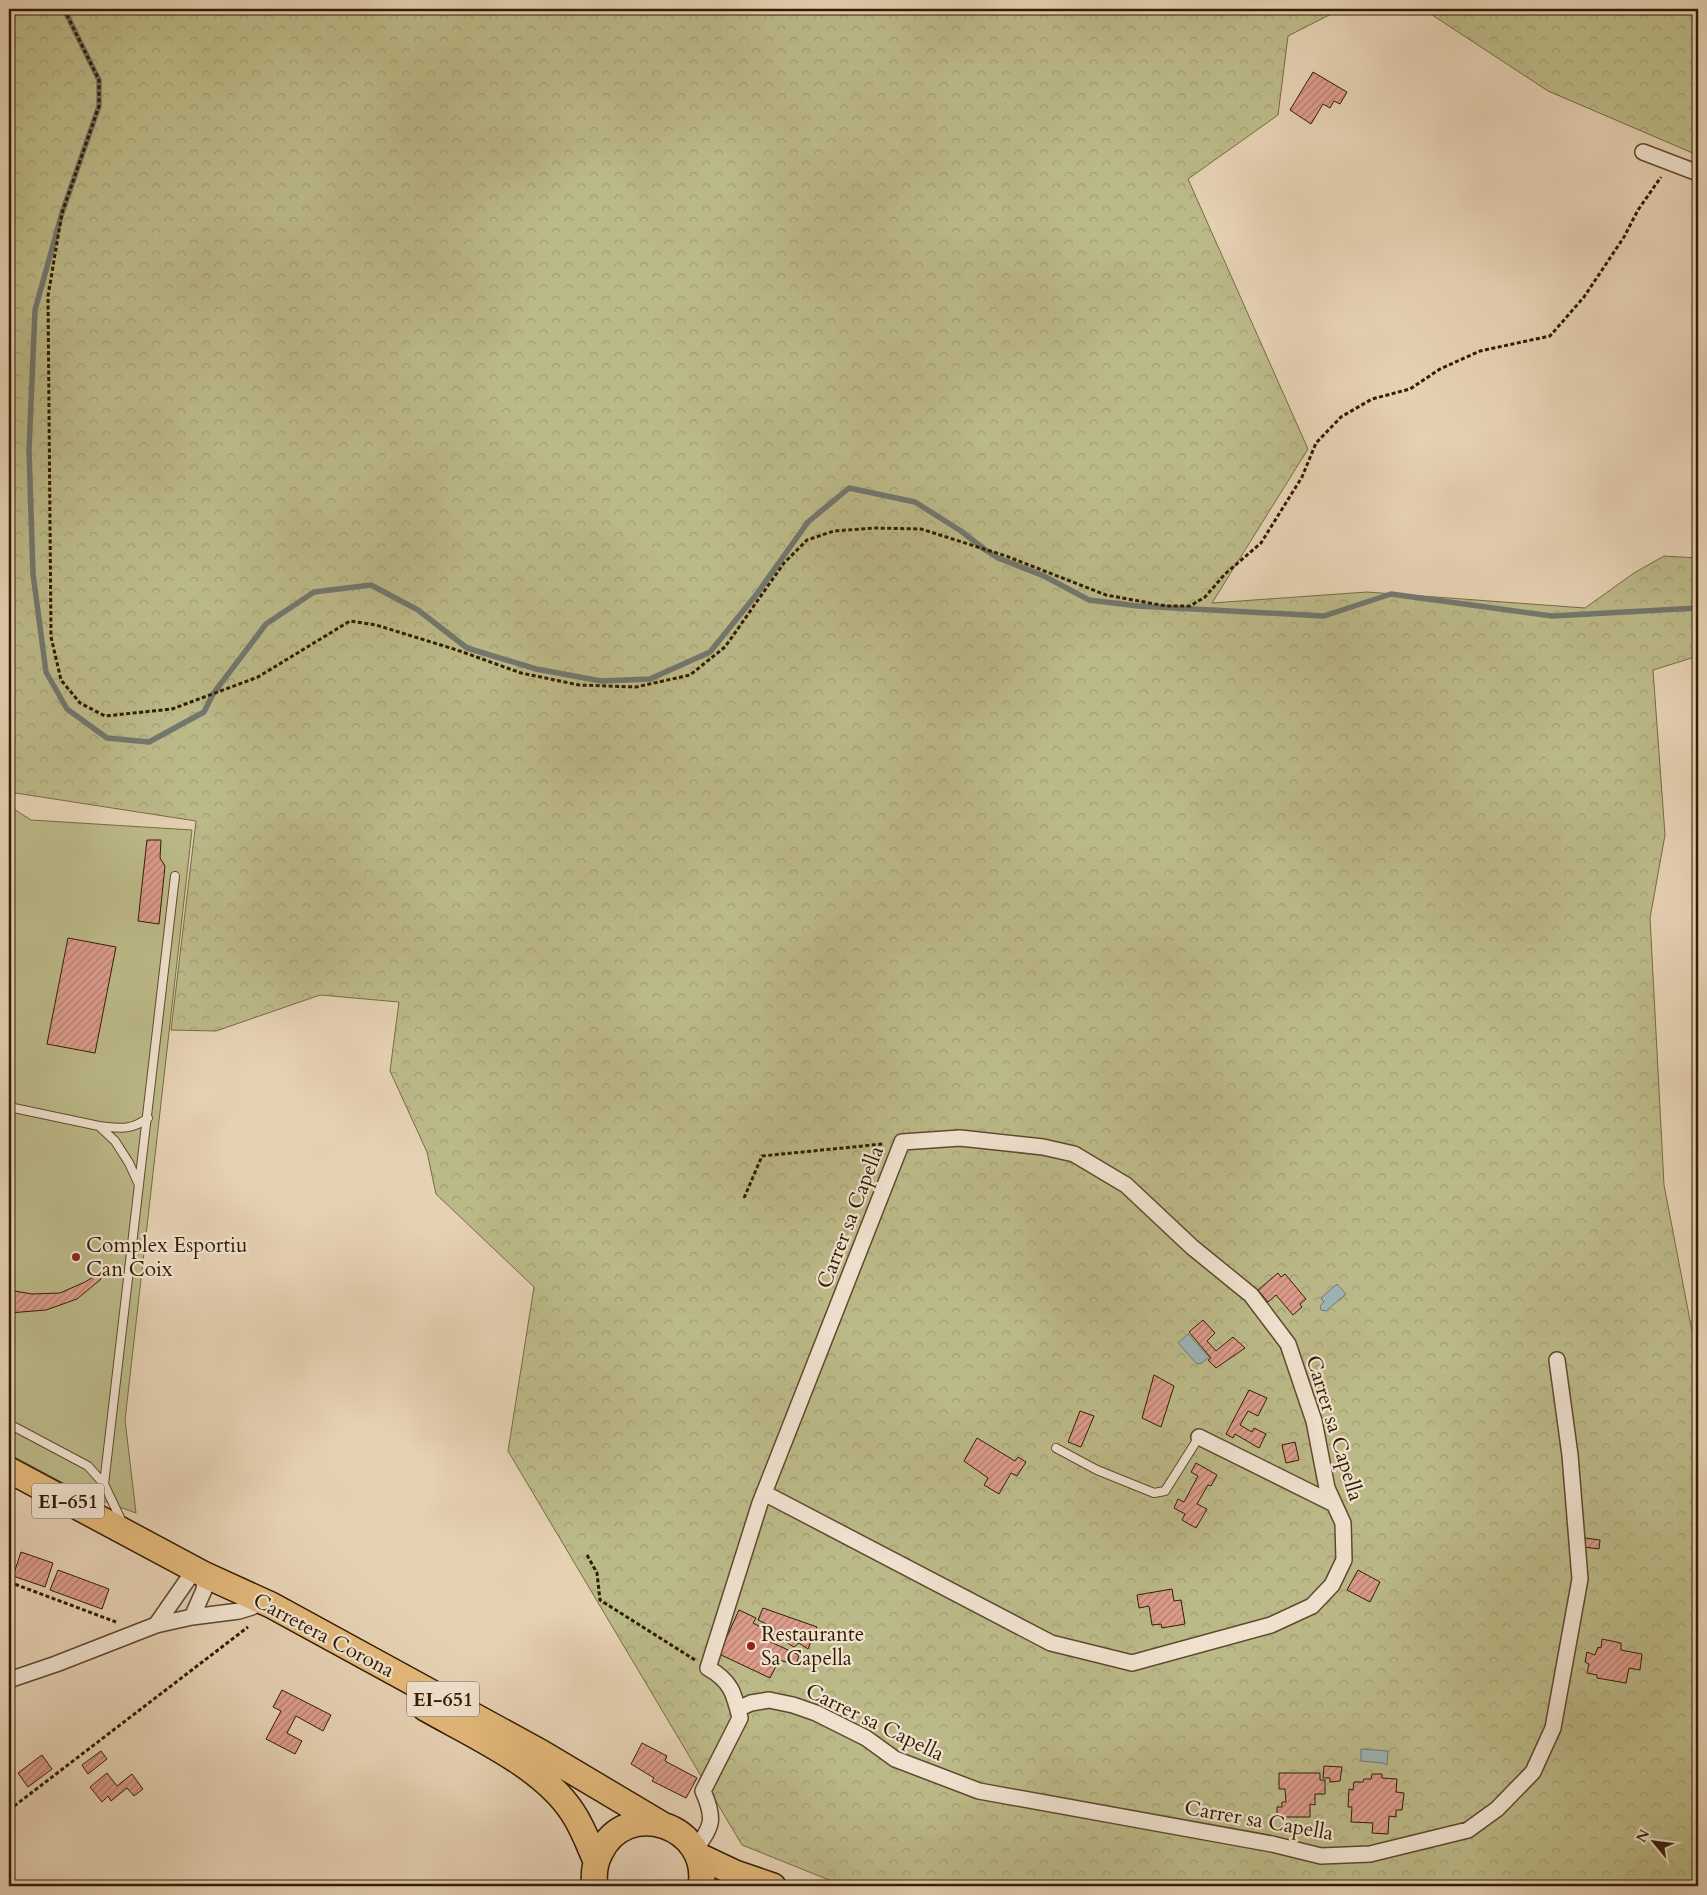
<svg xmlns="http://www.w3.org/2000/svg" width="1707" height="1895" font-family="Cardo,serif">
  <style>
    .forest { fill: url(#forest-crowns); stroke: #776a44 }
    .pitch { fill: #bcb988; stroke: #776a44 }
    .water { fill: #9cb4b8; stroke: #72776e }
    .lines { fill: none; stroke-linecap: round; stroke-linejoin: round }
    .stream { stroke: #72776e; stroke-width: 5.5 }
    .building { fill: url(#building-hatch); stroke: #321c00 }
    .lane-casing { stroke: #5f492d; stroke-width: 10 }
    .street-casing { stroke: #5f492d; stroke-width: 18 }
    .primary-casing { stroke: #321c00; stroke-width: 28 }
    .path { stroke: #321c00; stroke-width: 3; stroke-dasharray: 4 2.5; stroke-linecap: butt }
    .lane { stroke: #efe1ce; stroke-width: 8 }
    .street { stroke: #efe1ce; stroke-width: 15 }
    .primary { stroke: #e3b87a; stroke-width: 25 }
    .poi-dot { fill: #8f2418; stroke: #efe1ce; stroke-width: 2 }
    .labels { text-anchor: middle; stroke-width: 4.5; stroke-linejoin: round; paint-order: stroke }
    .shield { fill: #efe1ce; stroke: #6b573e; stroke-width: 1 }
    .shield-label { font-size: 20px; font-weight: bold; fill: #321c00 }
    .street-label { font-size: 21px; fill: #321c00; stroke: #efe1ce }
    .poi-label { font-size: 21px; fill: #321c00; stroke: #efe1ce; text-anchor: start }
  </style>
  <defs>
    <pattern id="forest-crowns" width="20" height="18" patternUnits="userSpaceOnUse" patternTransform="scale(1.25)"><rect width="20" height="18" fill="#bcb988"/><path d="M2 6a3 3 0 1 1 6 0M12 15a3 3 0 1 1 6 0" fill="none" stroke="#a29e74"/></pattern>
    <pattern id="building-hatch" width="6" height="6" patternUnits="userSpaceOnUse" patternTransform="scale(1.25)"><rect width="6" height="6" fill="#dc9c8c"/><path d="M-1 1l2-2M0 6l6-6M5 7l2-2" fill="none" stroke="#b37e70"/></pattern>
  </defs>
  <rect width="100%" height="100%" fill="#e6d1b3"/>
  <filter id="stains"><feTurbulence type="fractalNoise" baseFrequency=".004" numOctaves="4"/><feColorMatrix values="0 0 0 0 .2 0 0 0 0 .09 0 0 0 0 .02 0 0 0 .5 -.17"/></filter>
  <radialGradient id="worn" r=".72"><stop offset=".6" stop-color="#630" stop-opacity="0"/><stop offset="1" stop-color="#630" stop-opacity=".3"/></radialGradient>
  <path class="forest" d="M9 9H1341L1288 36 1278 115 1188 179 1308 449 1212 603 1367 592 1585 608 1634 573 1664 556 1698 558V656L1653 670 1665 835 1650 918 1664 1185 1698 1362V1886H844L742 1845 508 1451 534 1287 436 1194 427 1152 390 1071 399 1002 320 995 216 1031 171 1030 196 821 9 792Z
    M1423 9H1698V147L1695 154 1548 91Z"/>
  <path class="pitch" d="M9 806 31 820 192 830 125 1420 136 1513 84 1494 9 1454Z"/>
  <path class="water" d="M1337 1284 1346 1294 1326 1311 1321 1310 1320 1306 1324 1302 1321 1298Z
    M1188 1334 1209 1357 1202 1363 1197 1364 1178 1343Z
    M1361 1749 1388 1751 1387 1765 1383 1763 1361 1761Z"/>
  <g class="lines">
    <path class="stream" d="M64 9 99 80V106L62 213 35 310 29 450 33 574 46 672 67 709 107 738 149 742 204 712 213 694 266 624 314 592 371 585 418 610 467 648 536 669 601 681 650 679 710 652 756 595 808 522 849 488 915 502 961 531 984 549 998 558 1044 576 1089 600 1138 606 1324 616 1391 594 1552 616 1698 608"/>
  </g>
  <path class="building" d="M1313 72 1347 92 1340 104 1334 101 1330 108 1323 104 1311 124 1290 110Z
    M147 840H161L160 858 165 866 159 924 138 921Z
    M68 938 116 947 95 1053 47 1044Z
    M1278 1273 1281 1277 1285 1274 1306 1299 1300 1304 1302 1307 1293 1315 1276 1295 1268 1302 1258 1290Z
    M97 1275 101 1279 77 1299 46 1310 9 1313V1290L32 1294 60 1293 85 1282Z
    M1203 1320 1215 1333 1207 1341 1216 1351 1233 1337 1245 1348 1216 1368 1208 1360 1211 1358 1189 1332Z
    M1154 1375 1174 1386 1161 1427 1142 1418Z
    M1249 1390 1267 1398 1258 1416 1248 1411 1240 1425 1252 1432 1254 1428 1266 1434 1259 1448 1235 1434 1233 1438 1226 1434Z
    M1080 1411 1094 1416 1081 1447 1068 1442Z
    M977 1438 1015 1461 1018 1457 1026 1462 1017 1476 1011 1473 999 1494 984 1485 988 1478 964 1461Z
    M1295 1442 1299 1460 1286 1463 1282 1445Z
    M1196 1463 1217 1475 1211 1486 1208 1485 1197 1504 1207 1509 1196 1528 1182 1520 1185 1514 1174 1508 1178 1499 1184 1502 1198 1476 1191 1472Z
    M1585 1538 1600 1540 1599 1549 1584 1547Z
    M21 1552 53 1563 45 1587 13 1576Z
    M58 1570 109 1589 102 1609 50 1590Z
    M1358 1570 1380 1582 1370 1602 1347 1590Z
    M1172 1589 1174 1601 1181 1600 1185 1624 1162 1628 1161 1624 1152 1625 1149 1606 1139 1608 1137 1595Z
    M763 1608 817 1627 808 1649 799 1643 794 1647 772 1634 775 1628 758 1620Z
    M739 1610 756 1618 753 1623 768 1631 764 1639 799 1655 796 1665 779 1660 770 1678 719 1654Z
    M1602 1639 1621 1643V1650L1642 1654 1640 1670 1629 1668 1626 1683 1597 1678V1675L1587 1673 1589 1664 1585 1662 1587 1652 1595 1655 1598 1647 1601 1648Z
    M282 1690 331 1715 323 1731 296 1716 287 1733 302 1741 295 1754 266 1739 281 1711 273 1707Z
    M642 1743 667 1756 665 1761 697 1778 686 1798 652 1781 654 1778 631 1764Z
    M101 1751 107 1759 88 1774 82 1765Z
    M42 1755 52 1769 28 1787 18 1773Z
    M1324 1766 1342 1767 1340 1781 1330 1782V1778H1323Z
    M107 1773 117 1786 132 1774 143 1789 134 1796 127 1788 111 1801 108 1796 102 1802 90 1787Z
    M1279 1773H1320V1780H1325V1794H1315V1805L1310 1804V1817H1277V1807H1282V1802H1286L1285 1789H1279Z
    M1372 1774H1382V1778L1397 1779 1396 1792 1404 1793 1402 1810H1396V1817L1389 1816 1388 1834 1372 1833 1373 1823 1351 1822 1352 1807H1348L1349 1789 1353 1790 1354 1782H1363L1364 1779H1371Z"/>
  <g class="lines">
    <g class="lane-casing">
      <path id="lane" d="M9 1107 99 1126 115 1141 129 1163 139 1185
        M99 1126C120 1128 130 1131 148 1118
        M9 1424 88 1466 104 1484 122 1522
        M1056 1448 1097 1470 1154 1493 1165 1491 1199 1437
        M104 1484 175 876"/>
    </g>
    <g class="street-casing">
      <path id="street" d="M1643 152 1698 173
        M1199 1437 1334 1504
        M192 1617 204 1590 205 1575
        M156 1625 195 1569
        M9 1680 56 1664 156 1625 192 1617 239 1611 252 1607
        M738 1709 751 1703 769 1700 793 1705 816 1713 866 1738 895 1759 979 1791 1272 1844 1321 1856 1370 1854 1468 1830 1497 1809 1533 1772 1553 1728 1580 1579 1570 1455 1557 1360
        M695 1849C713 1827 715 1818 703 1791L740 1718C734 1693 731 1681 708 1668L760 1503 764 1493 902 1142 960 1138 1043 1147 1074 1154 1126 1185 1192 1247 1251 1295 1288 1344 1314 1421 1327 1488 1343 1523 1344 1560 1332 1585 1312 1606 1271 1625 1132 1663 1051 1643 764 1493"/>
    </g>
    <g class="primary-casing">
      <path id="primary" d="M9 1470 205 1575 271 1605 540 1752 661 1824
        M425 1708C472 1735 543 1766 573 1813 583 1828 589 1845 596 1861
        M699 1856 735 1873 773 1886
        M595 1886C593 1874 595 1863 600 1853 626 1797 711 1825 701 1886"/>
    </g>
    <path class="path" d="M64 9 99 80V106L62 213 48 296 51 637 61 680 80 703 105 716 172 709 258 677 350 621 376 625 457 650 521 673 579 685 636 687 690 675 725 647 784 563 807 540 834 531 874 528 921 529 1006 556 1106 595 1166 606H1190L1205 597 1225 574 1261 543 1302 477 1316 443 1341 417 1372 399 1410 389 1440 369 1480 351 1550 336 1584 297 1624 237 1638 210 1661 177
      M744 1198 762 1156 883 1144
      M587 1555 597 1573 600 1600 695 1660
      M9 1582 116 1622
      M9 1810 248 1627"/>
    <use href="#lane" class="lane"/>
    <use href="#street" class="street"/>
    <use href="#primary" class="primary"/>
  </g>
  <g class="poi-dot">
    <circle cx="76" cy="1257" r="5"/>
    <circle cx="751" cy="1646" r="5"/>
  </g>
  <g class="labels">
    <g class="shield">
      <rect x="32" y="1483.5" width="72" height="35" rx="4"/>
      <rect x="407" y="1681.5" width="72" height="35" rx="4"/>
    </g>
    <g class="shield-label">
      <text x="68" y="1508">EI-651</text>
      <text x="443" y="1706">EI-651</text>
    </g>
    <g class="street-label">
      <text transform="translate(850 1217) rotate(-69)" y="7">Carrer sa Capella</text>
      <text transform="translate(1335 1428) rotate(73)" y="7">Carrer sa Capella</text>
      <text transform="translate(324 1635) rotate(28)" y="7">Carretera Corona</text>
      <text transform="translate(875 1722) rotate(26)" y="7">Carrer sa Capella</text>
      <text transform="translate(1259 1820) rotate(10)" y="7">Carrer sa Capella</text>
    </g>
    <g class="poi-label">
      <text x="86" y="1252">Complex Esportiu<tspan x="86" dy="24">Can Coix</tspan></text>
      <text x="761" y="1641">Restaurante<tspan x="761" dy="24">Sa Capella</tspan></text>
    </g>
  </g>
  <rect width="1707" height="1895" fill="none" stroke="#e6d1b3" stroke-width="30"/>
  <rect x="10" y="10" width="1687" height="1875" fill="none" stroke="#321c00" stroke-width="2.5"/>
  <rect x="15" y="15" width="1677" height="1865" fill="none" stroke="#321c00"/>
  <g transform="translate(1654 1842) rotate(299)" stroke="#efe1ce" stroke-width="4" paint-order="stroke">
  <path d="M0-4L9 19L0 12L-9 19Z" fill="#321c00"/>
  <text y="-8" font-size="14" font-weight="bold" text-anchor="middle" fill="#321c00">N</text>
  </g>
  <rect width="100%" height="100%" filter="url(#stains)"/>
  <rect width="100%" height="100%" fill="url(#worn)"/>
</svg>
